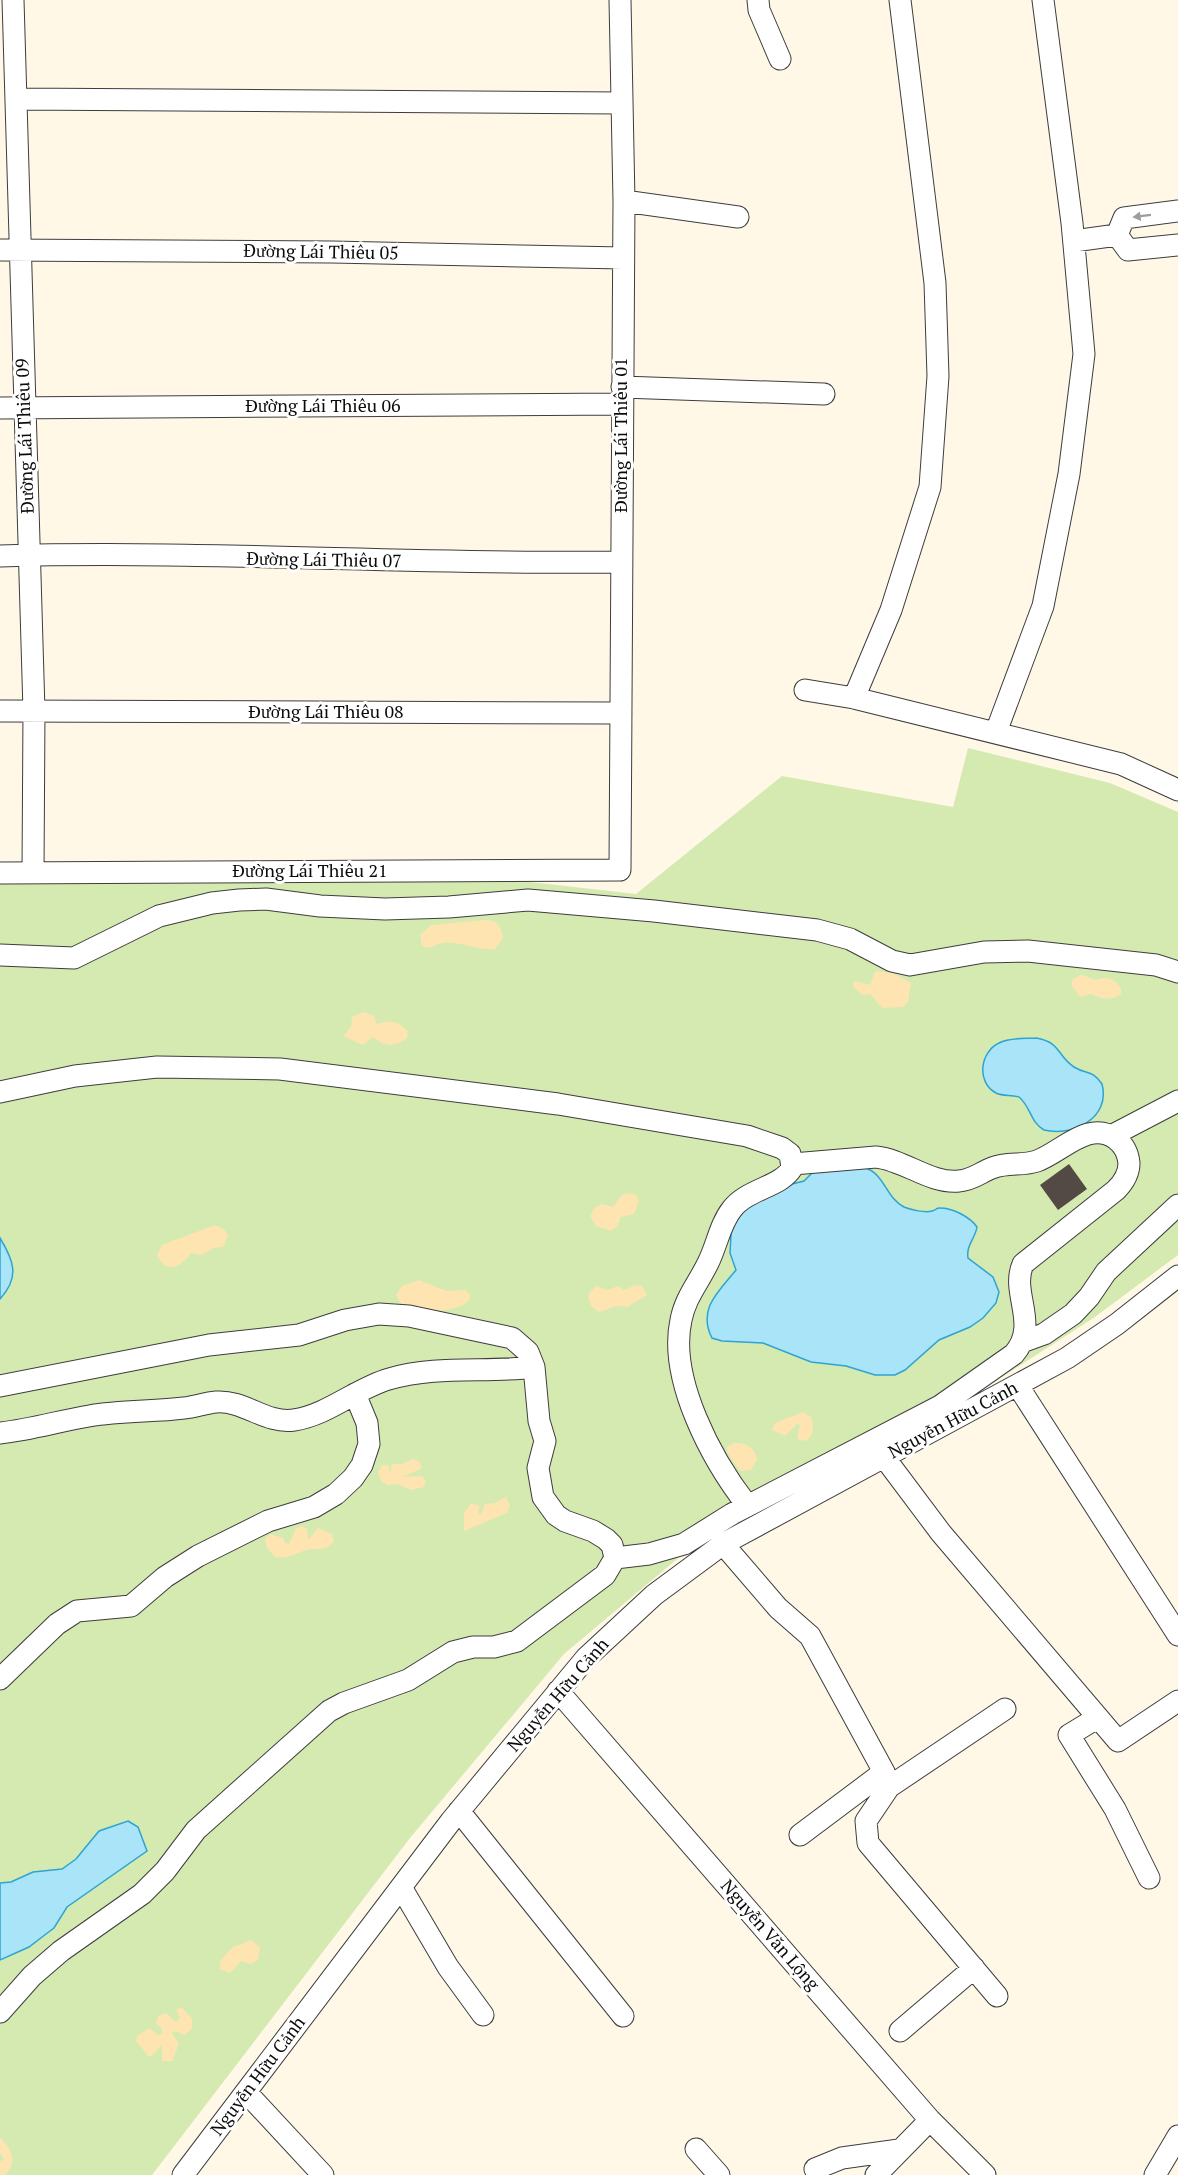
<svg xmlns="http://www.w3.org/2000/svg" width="1178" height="2175" font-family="'PT Serif',serif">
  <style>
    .green { fill: #d5eab0 }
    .sand { fill: #fde4b1 }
    .water { fill: #a9e4f9; stroke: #2da4d3; stroke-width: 1.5 }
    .building { fill: #534a46 }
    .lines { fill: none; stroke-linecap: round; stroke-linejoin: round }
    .minor-casing { stroke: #3d3d3d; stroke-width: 23 }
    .minor { stroke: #fff; stroke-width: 21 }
    .oneway { fill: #9d9d9d }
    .labels { text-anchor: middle; stroke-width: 6; stroke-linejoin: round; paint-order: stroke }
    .street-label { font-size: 18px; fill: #0a0a0a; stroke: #fff }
  </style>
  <rect width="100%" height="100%" fill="#fff8e7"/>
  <path class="green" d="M968 748 1110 783 1178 812V1255L1095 1317 993 1383 695 1544 564 1654 410 1838 152 2175H0V883L512 880 636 894 782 776 953 807Z"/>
  <path class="sand" d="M485 920C497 920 502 927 503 938L495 949C478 951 461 941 443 943 434 944 430 951 422 946L420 935 431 925Z
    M875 971 892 973 911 983 908 1002 903 1007 882 1008 870 994 862 995 853 986 854 981 870 985Z
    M1081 975C1085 975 1087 977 1090 978 1102 984 1106 969 1121 988V994C1113 1001 1100 999 1091 994L1080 997 1071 985 1073 979Z
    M363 1012 374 1016 377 1024C390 1019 400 1021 408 1032L407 1038C394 1048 384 1046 373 1037L363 1045 343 1036 351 1027 352 1017Z
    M629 1193 636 1195 639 1201 634 1214 621 1217 617 1227 611 1231 596 1226 590 1216 595 1207 602 1204 613 1207 622 1195Z
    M215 1225 225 1230 228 1236 223 1247 214 1248 202 1255 191 1253C181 1267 166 1275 157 1255L162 1245Z
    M419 1280 447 1291 466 1290 470 1295 469 1300C461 1312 423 1313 409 1309 402 1306 399 1301 396 1295L402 1286Z
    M635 1285 642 1286 647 1295 627 1307 616 1306 600 1312C592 1310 587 1301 589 1293L596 1286 608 1290 618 1286 624 1290Z
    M803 1412 812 1418C813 1428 815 1434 806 1441L797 1439 800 1425 797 1424 785 1436 772 1430 775 1423Z
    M734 1443C747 1443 755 1447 757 1460L751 1470 740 1471 727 1452V1447Z
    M412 1459 419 1461 422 1468 403 1477 422 1476 426 1481 424 1487 411 1490 397 1484 388 1485 382 1482 378 1473 382 1465H388L390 1474 392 1464H403Z
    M506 1497 510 1505 507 1513 464 1531V1513L471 1503 480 1506 478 1513 481 1514 485 1504 495 1503Z
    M302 1526 307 1529 308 1540 318 1528 332 1534 334 1541C324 1554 316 1546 303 1551 293 1555 288 1559 275 1557L267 1548 265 1539 270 1534 283 1538 285 1543 289 1544 296 1528Z
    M251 1940 260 1947 258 1960 251 1964 241 1961 230 1973 220 1969V1961L233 1947Z
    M181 2007 192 2018V2029L184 2035 175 2031 172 2033 179 2044 172 2061H162V2045L152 2056H148L136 2041 137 2036 149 2028 158 2035 162 2034V2029L156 2023 158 2016 166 2013 176 2022 180 2018 176 2010Z
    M0 2138C12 2149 18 2162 5 2175H0V2161L4 2160 0 2153Z"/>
  <path class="water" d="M1036 1038C1061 1042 1057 1056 1074 1067 1087 1075 1092 1069 1102 1084 1111 1118 1073 1137 1044 1130 1030 1122 1031 1107 1019 1097 1011 1094 1004 1097 996 1093 976 1082 980 1052 999 1043 1010 1037 1025 1039 1036 1038Z
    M866 1168C885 1175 886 1198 904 1207 911 1210 925 1213 932 1211 937 1210 935 1208 940 1208 953 1208 970 1217 977 1227 975 1239 966 1245 968 1258L993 1277 999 1292 996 1303 983 1318 970 1327 939 1340 905 1370 895 1375H875L846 1366 811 1362 763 1343 722 1341 712 1338C697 1309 719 1291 736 1270L730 1253 731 1235V1225L737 1213 788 1185 804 1181 815 1170Z
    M0 1238C14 1261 20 1277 0 1299Z
    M128 1821 138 1827 147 1851 67 1907 54 1928 46 1934 29 1947 0 1960V1883L11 1882 33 1872 62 1869 76 1859 99 1831Z"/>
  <path class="building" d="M1069 1164 1087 1189 1058 1210 1040 1185Z"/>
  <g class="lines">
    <g class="minor-casing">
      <path id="minor" d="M13 0 34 711 33 872
        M758 0 759 10 780 59
        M16 99 621 103
        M624 201 738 217
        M1117 235 1124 218 1178 211
        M1117 235 1128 250 1178 245
        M1074 241 1117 235
        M0 250 332 252 623 258
        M622 387 824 394
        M0 408 622 404
        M0 556C207 550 414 565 620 562
        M805 690 854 698 1121 764 1178 790
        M854 698 891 610 930 487 938 376 935 283 900 0
        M0 711 619 713
        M996 732 1043 606 1069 474 1084 354 1072 223 1043 0
        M0 873 620 870 624 201 620 0
        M0 955 74 958 159 916 212 903 239 900 266 899 320 906 385 909 449 907 528 900 654 911 817 930 850 939 892 961 910 965 984 952 1028 951 1156 965 1178 972
        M0 1092 75 1076 157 1067 280 1069 558 1104 747 1136 782 1148 790 1154 792 1168C781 1187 747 1189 732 1209 720 1224 717 1245 708 1263 699 1282 685 1298 681 1320 668 1379 712 1460 747 1505
        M1111 1136 1178 1101
        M1022 1342 1044 1334 1073 1314 1089 1297 1106 1272 1178 1205
        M0 1386 209 1345 299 1335 345 1320 379 1314 409 1316 512 1338 528 1352 534 1367 539 1421 545 1441 538 1468 543 1497 556 1515 565 1521 593 1531 606 1539 612 1545 615 1558 605 1575 517 1641 494 1647H473L453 1652 408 1680 344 1703 329 1711 196 1830 165 1871 142 1894 61 1951 32 1976 0 2012
        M1018 1386 1178 1635
        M0 1433C30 1430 59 1421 89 1416 121 1410 153 1412 184 1408 195 1407 205 1403 216 1402 245 1400 265 1424 294 1420 328 1415 357 1388 389 1379 437 1365 486 1373 534 1367
        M884 1457 941 1533 1118 1741 1178 1701
        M723 1544 778 1608 810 1636 884 1772 889 1787 866 1821 868 1843 997 1996
        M615 1558 649 1554 684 1544 732 1514 940 1406 1014 1354C1040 1324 1010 1293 1023 1264L1116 1190C1124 1182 1129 1174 1129 1163 1128 1153 1124 1145 1116 1139 1089 1119 1062 1152 1037 1161 1023 1166 1007 1162 992 1168 981 1172 973 1180 959 1181 930 1184 905 1160 876 1157L793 1164
        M0 1679 57 1624 77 1611 131 1606 165 1577 198 1556 268 1521 314 1507 336 1494 353 1478 362 1465 369 1444 367 1423 355 1394
        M558 1691 930 2120 985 2175
        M1097 1718 1069 1735 1115 1809 1149 1878
        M889 1787 1005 1709
        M459 1811 623 2016
        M800 1835 884 1772
        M401 1887 448 1967 483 2015
        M900 2031 974 1968
        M246 2092 323 2175
        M696 2149 719 2175
        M815 2169 842 2158 899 2150
        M183 2175 451 1821 586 1658 654 1595 723 1544 1067 1358 1117 1324 1178 1276
        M876 2175 930 2120
        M1155 2175 1178 2136"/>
    </g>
    <use href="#minor" class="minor"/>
  </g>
  <defs><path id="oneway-solid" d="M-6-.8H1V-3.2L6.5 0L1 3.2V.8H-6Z" transform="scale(1.5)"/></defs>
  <use class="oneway" href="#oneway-solid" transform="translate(1142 216) rotate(173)"/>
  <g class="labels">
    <g class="street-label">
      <text transform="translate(321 252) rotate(1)" y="6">Đường Lái Thiêu 05</text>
      <text x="323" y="412">Đường Lái Thiêu 06</text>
      <text transform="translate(621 435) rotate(-90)" y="6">Đường Lái Thiêu 01</text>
      <text transform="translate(25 436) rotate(-92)" y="6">Đường Lái Thiêu 09</text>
      <text transform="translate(324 560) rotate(1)" y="6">Đường Lái Thiêu 07</text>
      <text x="326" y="718">Đường Lái Thiêu 08</text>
      <text x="310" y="877">Đường Lái Thiêu 21</text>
      <text transform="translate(953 1420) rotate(-28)" y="6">Nguyễn Hữu Cảnh</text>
      <text transform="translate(558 1695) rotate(-49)" y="6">Nguyễn Hữu Cảnh</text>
      <text transform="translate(770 1935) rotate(49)" y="6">Nguyễn Văn Lộng</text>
      <text transform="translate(258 2076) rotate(-53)" y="6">Nguyễn Hữu Cảnh</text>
    </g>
  </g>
</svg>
